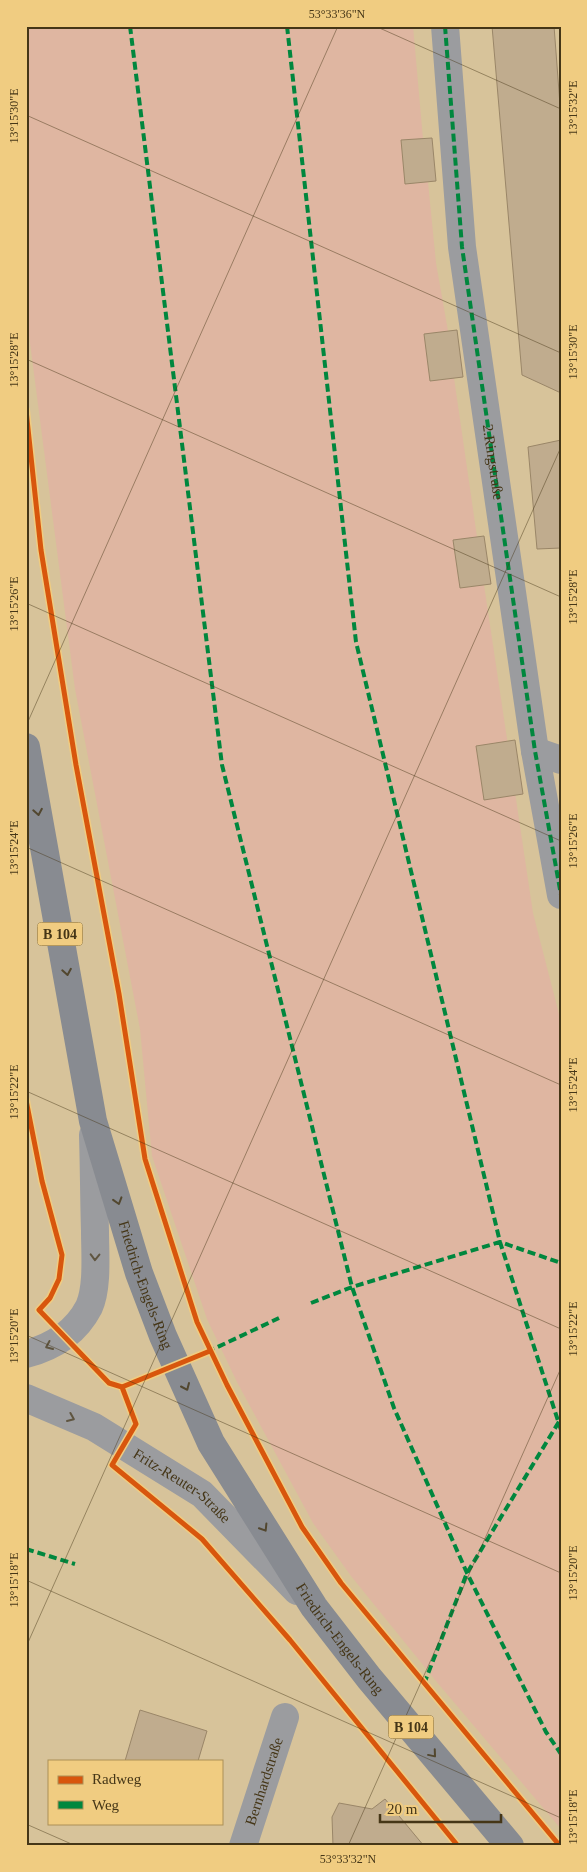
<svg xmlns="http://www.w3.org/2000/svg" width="587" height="1872" font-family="Georgia,serif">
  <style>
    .green { fill: #dfb6a1 }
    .building { fill: #c0ac8e; stroke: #9a8668 }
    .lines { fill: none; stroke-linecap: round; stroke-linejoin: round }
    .minor { stroke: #9b9c9f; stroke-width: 28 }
    .major { stroke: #888b91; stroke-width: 28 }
    .quiet { stroke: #00873e; stroke-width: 4; stroke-dasharray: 8 4; stroke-linecap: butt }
    .cycleway-casing { stroke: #f0cc81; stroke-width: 8 }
    .cycleway { stroke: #d8560d; stroke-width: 5 }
    .oneway { stroke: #52472f }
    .oneway2 { stroke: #5f5540 }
    .ticks { fill: none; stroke: #453617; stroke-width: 1; stroke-opacity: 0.45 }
    .labels { text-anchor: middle; stroke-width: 5; stroke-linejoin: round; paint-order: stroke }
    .shield { fill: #f0cc81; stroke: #786337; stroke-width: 1 }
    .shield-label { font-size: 14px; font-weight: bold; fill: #453617 }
    .street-label { font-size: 15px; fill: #453617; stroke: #f0cc81 }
    .neatline { fill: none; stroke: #453617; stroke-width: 2 }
    .ticks-label { font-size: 12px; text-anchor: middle; fill: #453617 }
  </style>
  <rect width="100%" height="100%" fill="#d7c39a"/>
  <path class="green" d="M26 26H413L423 139 401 141 405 184 428 182 436 263 448 331 430 381 454 378 477 537 453 540 460 588 484 585 533 913 561 1022V1829L436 1681 351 1576 313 1523 237 1382 207 1319 152 1156 140 1029 75 689 30 343 26 309Z"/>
  <path class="building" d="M492 26H554L561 118V393L522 375Z
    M432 138 436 181 405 184 401 140Z
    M457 330 463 377 430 381 424 334Z
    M561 440V548L537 549 528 447Z
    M484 536 491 584 460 588 453 540Z
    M515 740 523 794 484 800 476 746Z
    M140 1710 207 1731 198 1761H125Z
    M385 1799 424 1846H333L332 1817 339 1803 372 1809Z"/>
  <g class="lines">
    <g class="minor">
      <path id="s1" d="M445 26 462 247 535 751 561 895"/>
      <path d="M535 751 561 760"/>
      <path d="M26 1354C53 1347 76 1332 89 1307 98 1287 95 1253 95 1231 94 1199 94 1167 93 1135"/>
      <path id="s2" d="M26 1398 94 1427 202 1494 297 1591"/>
      <path id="s3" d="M243 1846 285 1717"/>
    </g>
    <path class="major" id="s4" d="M26 747 93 1121 139 1273 163 1336 211 1443 314 1607 369 1678 510 1846"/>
    <path class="quiet" d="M130 26 222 765 352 1287 394 1408 467 1573 546 1732 561 1754
      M287 26 356 642 500 1242 561 1430
      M445 26 462 247 535 751 561 895
      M311 1303 352 1287 500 1242 561 1263
      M207 1352 279 1318
      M26 1549 75 1564
      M424 1684 467 1573 560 1420"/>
    <g class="cycleway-casing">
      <path id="cycleway" d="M26 410 41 550 76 765 119 994 145 1159 197 1322 227 1385 302 1527 341 1583 560 1846
        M26 1100 42 1181 62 1255 59 1279 50 1298 39 1310 109 1383 122 1387 136 1424 112 1465 202 1539 290 1640 458 1846
        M122 1387 210 1351"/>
    </g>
    <use href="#cycleway" class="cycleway"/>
  </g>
  <defs><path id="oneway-chevron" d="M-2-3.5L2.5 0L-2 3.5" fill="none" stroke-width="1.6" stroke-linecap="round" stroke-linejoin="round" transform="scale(1.25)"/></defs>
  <g class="oneway">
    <use href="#oneway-chevron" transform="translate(38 812) rotate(80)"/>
    <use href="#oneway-chevron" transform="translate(67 972) rotate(80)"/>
    <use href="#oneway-chevron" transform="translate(118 1201) rotate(73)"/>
    <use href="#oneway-chevron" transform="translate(186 1387) rotate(66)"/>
    <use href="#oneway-chevron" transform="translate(264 1528) rotate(58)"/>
    <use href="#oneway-chevron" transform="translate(433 1754) rotate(50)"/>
  </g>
  <g class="oneway2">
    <use href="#oneway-chevron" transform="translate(95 1257) rotate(91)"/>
    <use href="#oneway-chevron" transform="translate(49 1346) rotate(156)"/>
    <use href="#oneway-chevron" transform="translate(71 1418) rotate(23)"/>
  </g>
  <path class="ticks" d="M375 26 561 109M26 115 561 353M26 359 561 597M26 603 561 841M26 726 338 26M26 847 561 1085M26 1091 561 1329M26 1335 561 1573M26 1580 561 1818M26 1647 561 447M26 1824 76 1846M348 1846 561 1368"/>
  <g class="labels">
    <g class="shield">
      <rect x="37.5" y="922.5" width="45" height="23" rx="4"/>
      <rect x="388.5" y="1715.5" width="45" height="23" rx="4"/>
    </g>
    <g class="shield-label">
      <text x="60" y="939">B 104</text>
      <text x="411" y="1732">B 104</text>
    </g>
    <g class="street-label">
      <text dy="5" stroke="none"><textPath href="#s1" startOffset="439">2.Ringstraße</textPath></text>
      <text dy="5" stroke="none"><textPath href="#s4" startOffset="552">Friedrich-Engels-Ring</textPath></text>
      <text dy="5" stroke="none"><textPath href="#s2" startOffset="180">Fritz-Reuter-Straße</textPath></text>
      <text dy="5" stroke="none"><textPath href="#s4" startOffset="958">Friedrich-Engels-Ring</textPath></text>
      <text dy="5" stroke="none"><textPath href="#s3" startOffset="68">Bernhardstraße</textPath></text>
    </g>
  </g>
  <rect width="587" height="1872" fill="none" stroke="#f0cc81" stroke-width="55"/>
  <rect x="48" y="1760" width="175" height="65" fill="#f0cc81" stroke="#ac9057"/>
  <rect x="58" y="1776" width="25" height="8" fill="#d8560d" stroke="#ac9057"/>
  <text x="92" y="1784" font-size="15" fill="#453617">Radweg</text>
  <rect x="58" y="1801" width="25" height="8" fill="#00873e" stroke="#ac9057"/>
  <text x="92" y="1810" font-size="15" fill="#453617">Weg</text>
  <path d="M380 1814v8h121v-8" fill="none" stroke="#453617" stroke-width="2.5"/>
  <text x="387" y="1814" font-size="15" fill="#453617" stroke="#f0cc81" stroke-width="4" paint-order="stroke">20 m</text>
  <rect x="28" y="28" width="532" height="1816" class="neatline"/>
  <g class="ticks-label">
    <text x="337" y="18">53°33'36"N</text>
    <text transform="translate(573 108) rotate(-90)" y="4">13°15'32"E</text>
    <text transform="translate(14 116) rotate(-90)" y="4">13°15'30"E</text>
    <text transform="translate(573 352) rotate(-90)" y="4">13°15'30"E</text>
    <text transform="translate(14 360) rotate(-90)" y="4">13°15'28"E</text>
    <text transform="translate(573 597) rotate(-90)" y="4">13°15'28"E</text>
    <text transform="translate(14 604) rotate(-90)" y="4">13°15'26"E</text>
    <text transform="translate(573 841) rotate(-90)" y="4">13°15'26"E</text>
    <text transform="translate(14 848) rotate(-90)" y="4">13°15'24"E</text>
    <text transform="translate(573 1085) rotate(-90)" y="4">13°15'24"E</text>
    <text transform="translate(14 1092) rotate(-90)" y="4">13°15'22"E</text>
    <text transform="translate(573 1329) rotate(-90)" y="4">13°15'22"E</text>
    <text transform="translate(14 1336) rotate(-90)" y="4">13°15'20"E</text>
    <text transform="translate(573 1573) rotate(-90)" y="4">13°15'20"E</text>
    <text transform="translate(14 1580) rotate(-90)" y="4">13°15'18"E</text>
    <text transform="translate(573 1817) rotate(-90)" y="4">13°15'18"E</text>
    <text x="348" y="1863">53°33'32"N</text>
  </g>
</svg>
